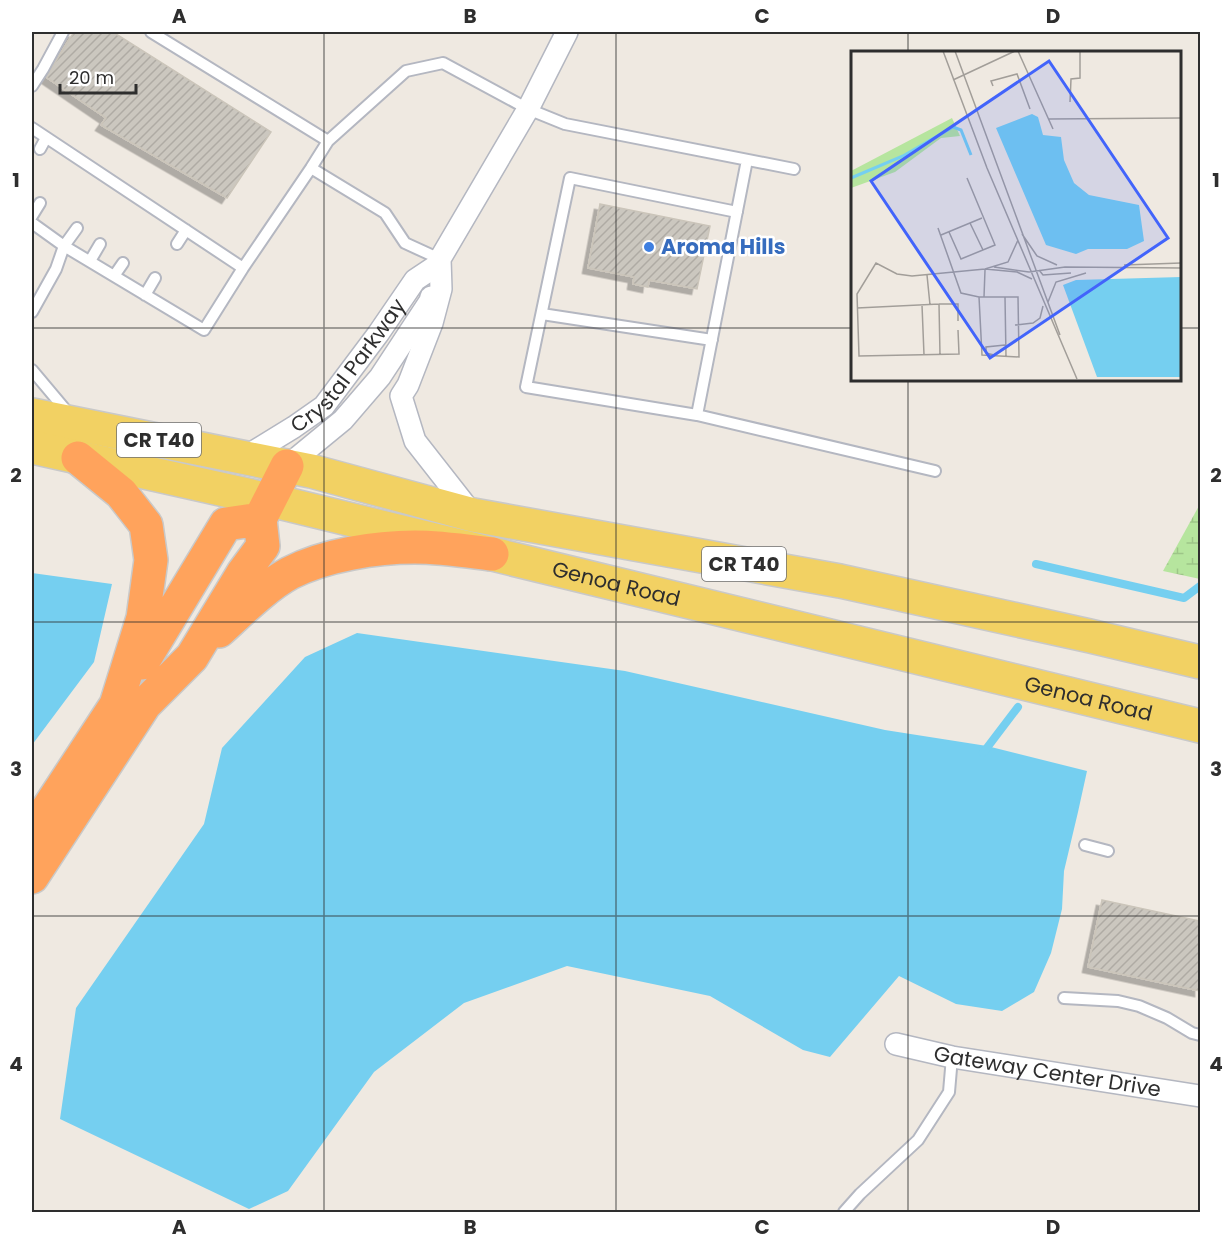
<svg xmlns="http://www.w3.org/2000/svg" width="1232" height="1244" font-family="Poppins,sans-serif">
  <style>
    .wetland { fill: url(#wetland-marsh) }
    .water { fill: #75cff0 }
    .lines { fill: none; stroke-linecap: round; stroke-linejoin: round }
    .stream { stroke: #75cff0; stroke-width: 8 }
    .building { fill: url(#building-hatch); stroke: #cbc5ba; stroke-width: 1.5; filter: url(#shadow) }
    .service-casing { stroke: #b4b7c1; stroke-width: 14 }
    .minor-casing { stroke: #b4b7c1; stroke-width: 24 }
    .primary-casing { stroke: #c9c9c9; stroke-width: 36 }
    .motorway-casing { stroke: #c9c9c9; stroke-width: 36 }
    .service { stroke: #fff; stroke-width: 10 }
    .minor { stroke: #fff; stroke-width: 21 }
    .primary { stroke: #f2d163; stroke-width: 33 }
    .motorway { stroke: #ffa35c; stroke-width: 33 }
    .grid { fill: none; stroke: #2e2e2e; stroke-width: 1.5; stroke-opacity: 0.55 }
    .shop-dot { fill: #3f7fe0; stroke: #fff; stroke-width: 2 }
    .labels { text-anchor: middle; stroke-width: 5; stroke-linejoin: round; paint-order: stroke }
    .shield { fill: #fff; stroke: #6d6d6d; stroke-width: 1.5 }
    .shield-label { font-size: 20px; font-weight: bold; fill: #2e2e2e }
    .shop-label { font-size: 21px; font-weight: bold; fill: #366cbe; stroke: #fff; text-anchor: start }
    .street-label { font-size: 21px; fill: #2e2e2e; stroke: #fff }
    .inset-river { fill: none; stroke: #75cff0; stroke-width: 3 }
    .inset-road { fill: none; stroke: #a29e99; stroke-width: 1.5 }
    .view { fill: #4264fb; fill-opacity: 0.15; stroke: #4264fb; stroke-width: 3 }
    .inset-edge { fill: none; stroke: #2e2e2e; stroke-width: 3 }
    .neatline { fill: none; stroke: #2e2e2e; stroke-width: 2 }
    .grid-label { font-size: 20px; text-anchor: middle; font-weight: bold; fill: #2e2e2e }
  </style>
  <defs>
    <pattern id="wetland-marsh" width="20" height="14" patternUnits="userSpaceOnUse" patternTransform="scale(1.5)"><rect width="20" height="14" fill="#b6e59e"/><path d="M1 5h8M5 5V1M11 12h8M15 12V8" fill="none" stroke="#9dc588"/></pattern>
    <pattern id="building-hatch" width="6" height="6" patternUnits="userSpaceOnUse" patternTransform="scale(1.5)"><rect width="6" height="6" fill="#cbc7bf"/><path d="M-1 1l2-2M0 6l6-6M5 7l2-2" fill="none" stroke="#afaba4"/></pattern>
    <filter id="shadow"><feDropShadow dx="-5.5" dy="5.5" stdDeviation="0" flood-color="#0004"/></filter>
  </defs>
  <rect width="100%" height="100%" fill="#efe9e1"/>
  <path class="wetland" d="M1200 504V579L1163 571Z"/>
  <path class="water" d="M32 573 112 584 94 662 32 745Z
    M357 633 625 671 885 730 987 746 1087 771 1078 812 1064 871 1062 909 1051 953 1034 992 1002 1011 956 1004 899 976 830 1057 803 1050 710 996 567 966 464 1003 374 1072 288 1191 249 1209 60 1119 76 1008 204 824 222 748 305 657Z"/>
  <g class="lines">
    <path class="stream" d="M1036 564 1184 598 1200 586
      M983 753 1018 707"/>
  </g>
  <path class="building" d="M74 32H113L271 132 227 198 101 125 106 118 46 77Z
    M600 204 710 226 697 289 649 280 648 287 633 284 634 277 588 268Z
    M1102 900 1200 921V991L1088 967Z"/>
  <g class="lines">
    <g class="service-casing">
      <path id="service" d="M151 32 328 141
        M32 86 43 69 63 32
        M32 128 243 268
        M40 149 46 138
        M311 168 385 213 405 243 440 259
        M737 212 570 178 526 387 697 415 935 471
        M32 216 40 203
        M32 223 64 246 204 330 243 268 311 168 328 141 406 71 443 63 528 109 565 124 794 169
        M177 244 186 230
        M90 261 100 244
        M114 276 123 263
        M145 295 155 278
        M32 312 56 269 64 246 77 228
        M542 314 712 340
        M32 370 69 414
        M697 415 747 160
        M1085 845 1108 851
        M1064 998 1118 1001 1139 1006 1167 1018 1192 1033 1200 1035
        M844 1212 860 1194 918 1140 949 1092 952 1057"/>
    </g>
    <g class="minor-casing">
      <g id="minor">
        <path id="s1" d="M245 457 294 427 324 406 378 334 415 280 439 264"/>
        <path d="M287 466 343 420 380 377 430 301 431 297"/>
        <path d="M473 515 415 441 401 396 408 385 432 323 441 289 440 259 528 109 567 32"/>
        <path id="s2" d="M896 1044 952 1057 1200 1096"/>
      </g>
    </g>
    <g class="primary-casing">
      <g id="primary">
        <path d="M32 415 311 471 473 515 840 581 1090 636 1200 662"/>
        <path id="s3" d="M32 447 274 501 1200 726"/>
      </g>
    </g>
    <g class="motorway-casing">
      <path id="motorway" d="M219 631C240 612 266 586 290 573 325 555 376 547 415 547 441 547 467 551 492 554
        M142 663 226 524 260 519
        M32 833 116 705 143 618 151 560 146 525 121 493 78 458
        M32 877 145 704 192 657 243 573 263 546 260 519 287 466"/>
    </g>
    <use href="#service" class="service"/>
    <use href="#minor" class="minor"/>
    <use href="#primary" class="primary"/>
    <use href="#motorway" class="motorway"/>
  </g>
  <path class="grid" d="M324 32V1212M616 32V1212M908 32V52M32 328H852M1180 328H1200M908 380V1212M32 622H1200M32 916H1200"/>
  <circle class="shop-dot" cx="649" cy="247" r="6"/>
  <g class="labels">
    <g class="shield">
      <rect x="117" y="423" width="84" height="34" rx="4.5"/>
      <rect x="702" y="547" width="84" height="34" rx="4.5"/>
    </g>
    <g class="shield-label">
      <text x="159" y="447">CR T40</text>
      <text x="744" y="571">CR T40</text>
    </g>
    <g class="shop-label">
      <text x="661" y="254">Aroma Hills</text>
    </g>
    <g class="street-label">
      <text dy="7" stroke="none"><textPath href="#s1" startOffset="140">Crystal Parkway</textPath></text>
      <text dy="7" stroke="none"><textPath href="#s3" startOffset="600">Genoa Road</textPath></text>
      <text dy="7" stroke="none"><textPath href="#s3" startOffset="1086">Genoa Road</textPath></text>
      <text dy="7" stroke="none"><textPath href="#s2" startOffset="154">Gateway Center Drive</textPath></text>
    </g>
  </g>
  <g transform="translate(851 51)">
    <rect width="330" height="330" fill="#efe9e1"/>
    <path d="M101 67 109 85 90 87 44 121 0 137V120Z" fill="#b6e59e"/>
    <path d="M181 63 187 66 192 84 210 86 213 109 223 132 238 144 288 154 293 190 276 198H237L225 203 195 194 145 77ZM330 226V326H246L212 234 225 229Z" fill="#75cff0"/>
    <path class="inset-river" d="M0 127 52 105 102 76 110 79 120 104"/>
    <path class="inset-road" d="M92 0 136 117 226 328M104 0 209 284M167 0 202 78M102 29 164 0M142 35 140 30 166 23 179 58M219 51 220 28 229 27V0M198 68 330 67M119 172 132 199M87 177 110 242 128 246H167L168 306 131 304 128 246M98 181 110 208 144 194 116 127M171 183 186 205 206 214M90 184 131 167M273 214 330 212M143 216 178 221M134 218 157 211 167 189M188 219 192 224 220 222M178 221 214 216 330 217M76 224 79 254M133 246 134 219M154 246 155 306M197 251 205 231 235 222M88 253H107V270M71 254 73 304M6 257 88 253 89 304M164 274 182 272 189 267 192 255M107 279 108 303 8 305 6 243 25 212 46 223 61 225 134 218 166 221 181 228M143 304 135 302V296L154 294"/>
    <path class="view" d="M198 10 317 187 139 307 20 130Z"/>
    <rect width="330" height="330" class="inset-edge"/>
  </g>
  <rect width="1232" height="1244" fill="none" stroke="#ffffff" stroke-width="66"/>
  <path d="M60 84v9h76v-9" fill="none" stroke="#2e2e2e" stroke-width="3"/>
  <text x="69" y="84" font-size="18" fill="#2e2e2e" stroke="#ffffff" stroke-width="4.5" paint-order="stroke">20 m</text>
  <rect x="33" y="33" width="1166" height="1178" class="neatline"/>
  <g class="grid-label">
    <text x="179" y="23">A</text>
    <text x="470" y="23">B</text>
    <text x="762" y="23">C</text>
    <text x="1053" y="23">D</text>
    <text x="16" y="187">1</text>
    <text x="1216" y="187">1</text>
    <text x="16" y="482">2</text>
    <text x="1216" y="482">2</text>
    <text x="16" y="776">3</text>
    <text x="1216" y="776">3</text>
    <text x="16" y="1071">4</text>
    <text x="1216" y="1071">4</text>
    <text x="179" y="1234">A</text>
    <text x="470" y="1234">B</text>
    <text x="762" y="1234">C</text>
    <text x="1053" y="1234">D</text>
  </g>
</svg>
